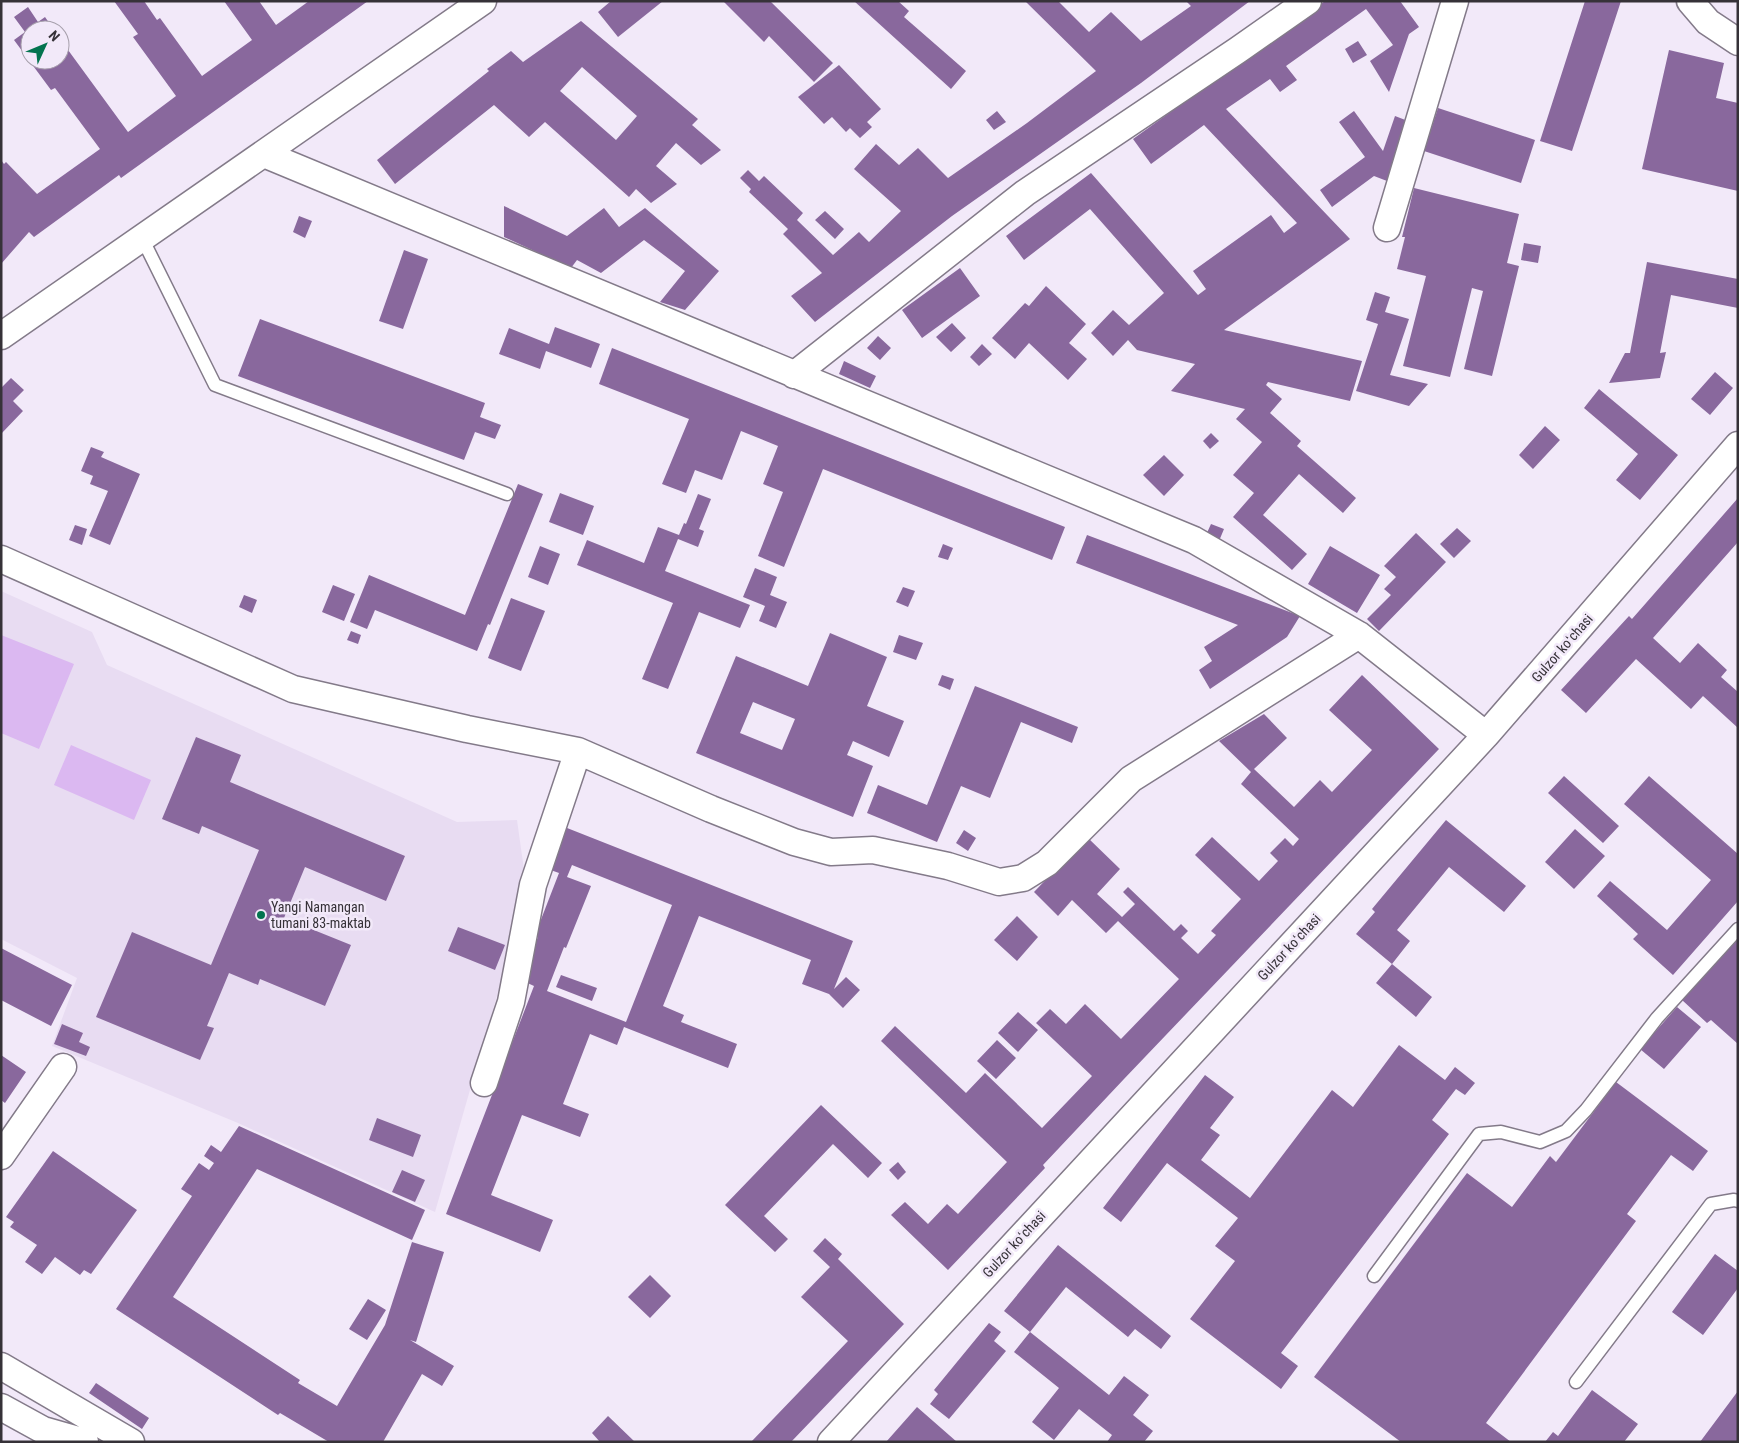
<svg xmlns="http://www.w3.org/2000/svg" width="1739" height="1443" font-family="'Roboto Condensed',sans-serif">
  <style>
    .built { fill: #e8dcf2 }
    .green { fill: #dbb8f1 }
    .building { fill: #89689d; fill-rule: evenodd }
    .lines { fill: none; stroke-linecap: round; stroke-linejoin: round }
    .lane-casing { stroke: #837a89; stroke-width: 15 }
    .street-casing { stroke: #837a89; stroke-width: 29 }
    .lane { stroke: #fff; stroke-width: 12 }
    .street { stroke: #fff; stroke-width: 26 }
    .poi-dot { fill: #03744f; stroke: #f2e9f9; stroke-width: 2 }
    .labels { text-anchor: middle; stroke-width: 5; stroke-linejoin: round; paint-order: stroke }
    .street-label { font-size: 14px; fill: #363238; stroke: #f2e9f9 }
    .poi-label { font-size: 14px; fill: #363238; stroke: #f2e9f9; text-anchor: start }
  </style>
  <rect width="100%" height="100%" fill="#f2e9f9"/>
  <path class="built" d="M1 591 92 632 107 665 457 822 517 820 527 891 435 1212 238 1123 52 1046 77 978 1 939Z"/>
  <path class="green" d="M1 635 74 664 39 749 1 733Z
    M71 745 151 780 134 820 54 785Z"/>
  <path class="building" d="M114 1H144L157 20 160 18 202 76 252 40 224 1H259L276 25 309 1H368L121 178 119 175 34 237 29 232 1 264V160L4 164 6 162 37 194 100 149 55 88 51 90 14 40 25 32 14 17 28 7 38 22 45 17 54 30H30V60H60V39L128 132 176 96 133 37 138 34Z
    M611 1H663L618 37 598 12Z
    M723 1H770L833 63 814 82 769 36 764 42Z
    M854 1H898L909 11 904 17 966 71 951 89Z
    M1025 1H1058L1089 32 1111 12 1141 41 1191 6 1186 1H1250L1141 83 952 216 815 322 791 296 822 273 783 234 788 229 749 192 751 189 740 178 748 170 759 181 764 176 803 213 797 220 833 255 859 232 869 242 901 211 854 169 876 144 899 165 918 148 948 178 1027 123 1096 71Z
    M1325 1H1400L1419 27 1409 34 1389 92 1370 61 1393 45 1366 9 1286 66 1297 80 1280 92 1270 79 1226 109 1350 239 1224 330 1362 361 1350 401 1268 382 1266 385 1282 399 1270 413 1301 441 1297 446 1356 498 1343 513 1299 474 1263 515 1307 554 1292 570 1233 517 1254 493 1233 475 1262 442 1236 419 1245 409 1171 391 1195 364 1137 350 1128 340 1113 356 1091 333 1113 310 1129 325 1164 293 1090 209 1024 260 1006 236 1091 173 1198 295 1206 289 1193 271 1271 215 1284 233 1297 223 1204 125 1151 164 1133 139Z
    M1585 1H1621L1572 151 1540 141Z
    M581 21 698 119 692 125 721 150 701 165 676 143 656 166 677 184 651 203 636 189 629 197 545 122 529 137 494 105 395 184 377 160 489 71 487 69 511 51 523 62ZM582 67 637 116 616 140 560 91Z
    M1358 41 1367 55 1353 63 1345 49Z
    M1669 50 1724 63 1716 98 1738 103V191L1642 169Z
    M839 65 881 109 867 122 872 127 860 138 850 128 846 132 832 117 824 124 798 97Z
    M1438 108 1535 140 1521 183 1424 151Z
    M997 111 1006 122 994 130 986 120Z
    M1354 111 1383 151 1395 116 1408 121 1387 181 1374 176 1332 207 1320 190 1365 157 1339 122Z
    M1414 188 1519 214 1507 263 1519 266 1492 376 1464 369 1483 291 1472 288 1450 377 1403 366 1426 276 1397 269 1405 237H1402Z
    M504 206 567 236 604 208 619 227 645 208 719 271 685 310 660 302 685 271 644 240 601 273 577 260 571 268 504 237Z
    M825 211 844 229 835 239 815 220Z
    M299 216 312 221 305 238 293 232Z
    M1524 243 1541 246 1538 263 1521 260Z
    M404 250 428 259 403 329 379 321Z
    M1647 262 1738 279V308L1671 295 1660 353 1666 352 1660 378 1609 383 1625 353H1630Z
    M960 268 980 296 922 338 902 310Z
    M1046 286 1086 324 1069 343 1087 359 1068 380 1029 343 1015 359 992 338 1025 303 1029 306Z
    M1375 292 1390 297 1385 312 1409 319 1390 375 1428 384 1409 406 1356 391 1378 324 1366 320Z
    M260 319 485 403 480 417 501 425 495 439 475 432 464 460 238 376Z
    M952 323 966 338 951 352 936 337Z
    M555 327 600 344 591 368 546 351 540 369 499 354 509 328 549 344Z
    M878 336 891 348 880 360 867 348Z
    M982 344 992 354 979 366 970 357Z
    M612 348 1065 527 1052 560 823 469 784 567 758 556 783 492 763 484 778 446 741 431 722 480 695 470 686 493 662 484 689 419 599 384Z
    M844 361 876 376 870 388 839 374Z
    M1715 372 1733 388 1710 415 1691 399Z
    M11 378 24 390 13 401 23 411 1 434V388Z
    M1599 389 1678 455 1640 500 1616 480 1638 454 1584 408Z
    M1545 426 1560 440 1533 469 1519 455Z
    M1211 433 1219 441 1210 449 1203 441Z
    M91 447 104 452 101 457 140 474 110 545 89 536 108 491 90 484 93 476 81 471Z
    M1164 455 1184 475 1164 496 1143 475Z
    M518 484 543 494 490 625 488 624 477 651 375 610 367 629 350 622 369 575 465 615Z
    M560 493 594 506 583 535 549 522Z
    M698 494 711 499 699 529 704 531 698 547 678 539 665 571 750 605 740 628 699 612 668 689 642 679 673 603 577 565 587 540 644 563 658 527 679 535 684 523 686 524Z
    M1738 498V542L1653 638 1680 663 1698 643 1727 670 1721 677 1738 692V728L1703 696 1691 709 1636 659 1586 713 1561 690 1629 616 1632 619Z
    M1211 524 1224 529 1219 541 1206 535Z
    M75 525 87 529 82 545 69 540Z
    M1457 528 1471 541 1454 558 1440 544Z
    M1416 533 1446 562 1379 631 1367 619 1391 595 1384 589 1396 577 1384 566Z
    M1087 535 1135 553 1300 616 1287 637 1210 689 1199 670 1212 661 1204 647 1238 625 1076 563Z
    M943 544 953 548 948 560 938 557Z
    M540 546 560 554 548 585 528 577Z
    M1330 546 1380 575 1357 613 1308 584Z
    M755 568 777 577 770 595 787 602 776 628 759 621 765 606 743 597Z
    M333 585 355 594 344 621 322 612Z
    M903 587 915 591 908 607 896 602Z
    M244 595 257 600 252 613 239 607Z
    M511 598 545 611 521 671 488 658Z
    M351 631 361 635 358 644 347 640Z
    M830 633 887 657 867 706 904 721 889 757 853 741 847 755 873 766 853 817 696 753 736 656 808 686ZM753 702 795 719 782 750 740 733Z
    M899 635 923 643 916 660 893 652Z
    M942 675 954 679 950 690 938 685Z
    M1362 675 1439 749 1124 1079 1043 1165 1045 1168 948 1270 891 1215 905 1202 928 1224 947 1204 958 1214 1007 1162 881 1041 895 1026 966 1093 985 1073 1042 1128 1092 1076 1036 1023 1050 1009 1066 1024 1085 1004 1121 1039 1179 979 1118 921 1106 933 1072 900 1058 916 1034 892 1087 837 1120 869 1097 894 1122 917 1135 904 1123 892 1128 887 1174 931 1181 924 1188 931 1181 938 1198 954 1216 935 1211 931 1241 899 1195 855 1212 837 1259 881 1278 861 1270 853 1285 838 1293 846 1299 839 1241 784 1251 772 1219 741 1264 714 1287 738 1254 769 1294 807 1320 780 1332 792 1372 750 1329 710Z
    M975 686 1078 727 1072 743 1021 722 990 798 961 786 937 842 867 813 878 785 927 805Z
    M196 737 241 755 230 782 405 856 386 901 305 867 284 918 351 945 325 1006 260 979 258 985 229 973 207 1026 214 1028 200 1060 96 1017 132 932 211 965 259 850 202 826 199 834 162 819Z
    M1564 776 1619 826 1603 843 1548 793Z
    M1649 776 1738 854V901L1673 975 1633 939 1638 934 1597 896 1610 881 1667 930 1711 880 1624 804Z
    M1446 820 1526 886 1504 912 1449 867 1397 930 1410 941 1392 964 1356 934 1375 912 1372 909Z
    M562 826 853 941 834 989 846 977 860 990 843 1008 829 994 802 984 811 960 699 916 663 1006 684 1015 681 1022 737 1044 728 1068 624 1027 617 1045 590 1034 563 1104 589 1114 580 1137 522 1115 491 1195 553 1220 540 1252 446 1214 534 986 521 980 538 937 535 935 559 873 545 868ZM572 865 672 905 626 1022 547 991 564 947 566 948 591 886 567 877Z
    M1575 829 1605 856 1574 889 1545 862Z
    M964 830 976 838 968 851 956 843Z
    M1017 916 1038 937 1017 961 994 940Z
    M458 927 505 945 495 970 448 951Z
    M1738 939V1044L1711 1020 1707 1023 1682 1000Z
    M1 948 72 985 51 1026 1 1000Z
    M1392 964 1432 997 1416 1017 1376 983Z
    M561 975 597 988 592 1001 556 987Z
    M1677 1007 1701 1027 1664 1069 1640 1049Z
    M1018 1012 1038 1030 1018 1052 998 1033Z
    M62 1024 83 1033 79 1042 90 1047 86 1056 54 1044Z
    M997 1040 1016 1058 996 1079 977 1061Z
    M1399 1045 1445 1080 1455 1067 1475 1083 1465 1095 1456 1089 1432 1120 1449 1134 1281 1353 1298 1366 1281 1389 1190 1319 1235 1261 1215 1246 1238 1218 1167 1163 1121 1222 1103 1208 1205 1075 1234 1097 1210 1128 1220 1135 1201 1160 1250 1198 1332 1090 1353 1107Z
    M1 1055 26 1072 5 1103 1 1100Z
    M1616 1082 1708 1151 1693 1171 1671 1155 1627 1214 1636 1221 1486 1423 1511 1442H1401L1314 1377 1467 1173 1512 1207 1550 1156 1556 1162Z
    M821 1105 882 1163 868 1178 833 1144 764 1216 788 1239 775 1252 725 1205Z
    M377 1118 421 1135 413 1157 369 1140Z
    M239 1126 425 1210 412 1240 257 1169 173 1297 300 1380 298 1383 337 1406 385 1325 412 1242 444 1252 416 1342 410 1340 454 1366 442 1386 422 1374 383 1442H329L280 1413 278 1415 116 1309 192 1196 181 1189 199 1163 209 1170 214 1163 204 1156 211 1145 221 1152Z
    M53 1151 137 1210 91 1274 84 1270 80 1275 55 1257 42 1274 25 1262 37 1245 10 1227 14 1222 6 1217Z
    M898 1162 906 1172 898 1180 889 1170Z
    M402 1170 425 1180 415 1202 392 1192Z
    M825 1238 842 1254 838 1259 904 1324 791 1442H751L848 1341 801 1297 830 1267 813 1251Z
    M1058 1245 1171 1336 1161 1349 1135 1329 1128 1337 1066 1287 1030 1332 1109 1395 1124 1376 1149 1395 1133 1415 1153 1431 1144 1442H1107L1112 1435 1079 1409 1054 1440 1032 1422 1059 1388 1014 1352 1030 1332 1004 1311Z
    M1715 1254 1738 1271V1288L1703 1335 1672 1312Z
    M650 1275 671 1296 650 1318 628 1297Z
    M368 1299 386 1310 367 1340 349 1329Z
    M989 1323 1001 1332 994 1341 1006 1351 949 1419 930 1404 938 1394 934 1390Z
    M96 1383 149 1418 142 1429 89 1393Z
    M1592 1390 1638 1424 1624 1442H1545L1553 1432 1558 1436Z
    M1738 1391V1442H1700Z
    M917 1407 957 1442H886Z
    M608 1416 635 1442H600L592 1433Z"/>
  <g class="lines">
    <g class="lane-casing">
      <path id="lane" d="M142 238 215 385 507 494
        M1374 1276 1479 1134 1501 1132 1540 1142 1566 1131 1586 1110 1657 1018 1738 929
        M1576 1382 1711 1204 1734 1200 1738 1201"/>
    </g>
    <g class="street-casing">
      <path id="street" d="M1690 1 1708 22 1738 42
        M264 154 1194 540 1359 635 1486 735
        M1387 228 1455 1
        M1 336 483 1
        M794 375 1025 193 1238 50 1308 1
        M1 559 293 689 467 729 578 751 711 809 794 842 831 852 873 850 948 866 999 882 1023 878 1047 863 1131 779 1359 635
        M484 1083 511 1002 533 885 578 751
        M1 1156 63 1067
        M1 1366 131 1442
        M1 1407 43 1430 85 1442
        M831 1442 1486 735 1738 445"/>
    </g>
    <use href="#lane" class="lane"/>
    <use href="#street" class="street"/>
  </g>
  <circle class="poi-dot" cx="261" cy="915" r="5"/>
  <g class="labels">
    <g class="street-label">
      <text transform="translate(1562 648) rotate(-49)" y="5">Gulzor koʻchasi</text>
      <text transform="translate(1289 947) rotate(-47)" y="5">Gulzor koʻchasi</text>
      <text transform="translate(1014 1244) rotate(-47)" y="5">Gulzor koʻchasi</text>
    </g>
    <g class="poi-label">
      <text x="271" y="912">Yangi Namangan<tspan x="271" dy="16">tumani 83-maktab</tspan></text>
    </g>
  </g>
  <rect width="1739" height="1443" fill="none" stroke="#363238" stroke-width="5"/>
  <g transform="translate(45 45) rotate(46)"><circle r="24" fill="#f2e9f9" stroke="#a7a0ac"/>
  <path d="M0-4L9 19L0 12L-9 19Z" fill="#03744f"/>
  <text y="-8" font-size="14" font-weight="bold" text-anchor="middle" fill="#363238">N</text>
  </g>
</svg>
